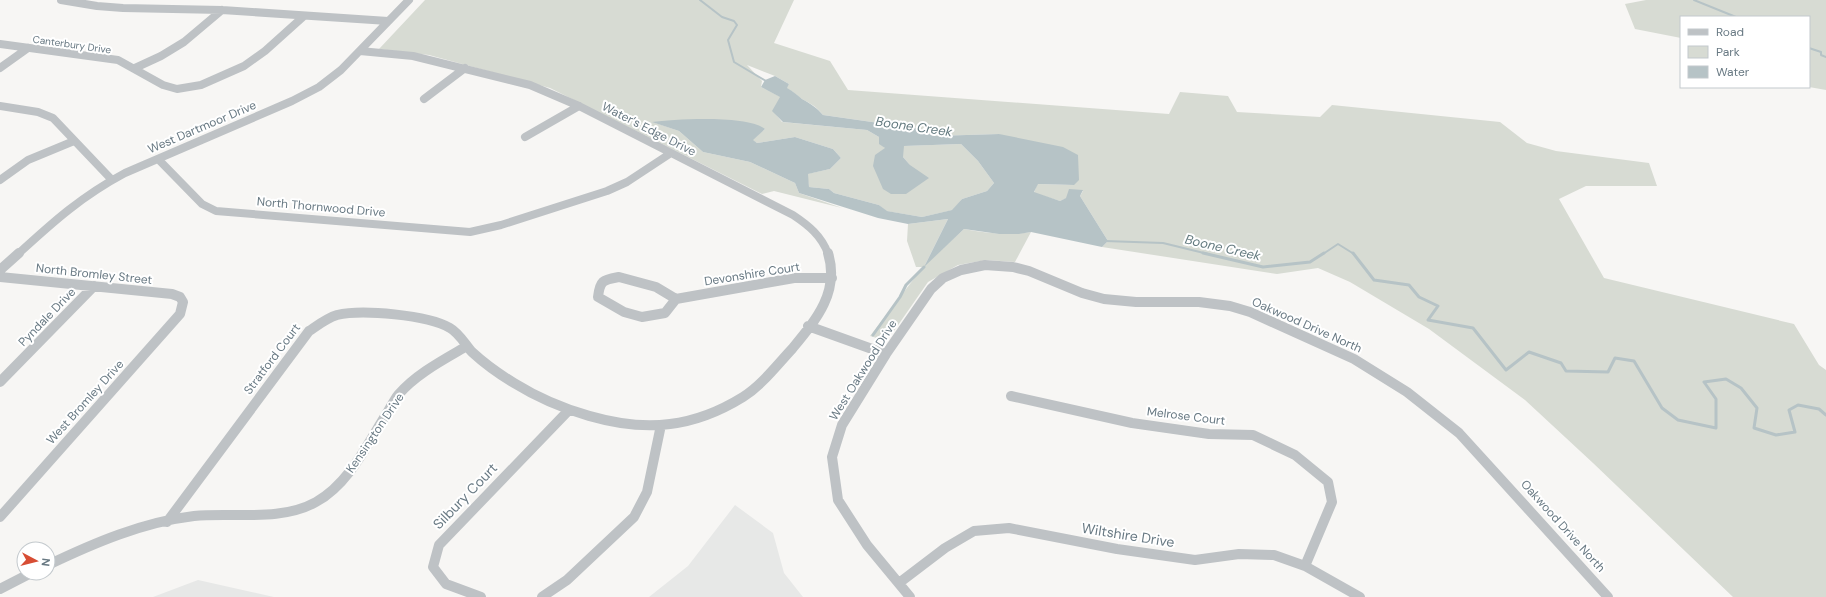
<svg xmlns="http://www.w3.org/2000/svg" width="1826" height="597" font-family="'DM Sans',sans-serif">
  <style>
    .built { fill: #e7e8e7 }
    .green { fill: #d7dbd3 }
    .water { fill: #b6c3c6 }
    .lines { fill: none; stroke-linecap: round; stroke-linejoin: round }
    .stream-far1 { stroke: #b6c3c6; stroke-width: 2 }
    .stream { stroke: #b6c3c6; stroke-width: 3 }
    .minor-far1 { stroke: #bec2c5; stroke-width: 8 }
    .minor { stroke: #bec2c5; stroke-width: 10 }
    .labels { text-anchor: middle; stroke-width: 4; stroke-linejoin: round; paint-order: stroke }
    .far-street-label { font-size: 10px; fill: #687983; stroke: #fff }
    .street-label { font-size: 12px; fill: #687983; stroke: #fff }
    .water-label { font-size: 13px; font-style: italic; fill: #637a7f; stroke: #fff }
    .near-street-label { font-size: 14px; fill: #687983; stroke: #fff }
  </style>
  <rect width="100%" height="100%" fill="#f7f6f4"/>
  <path class="built" d="M735 505 773 533 784 573 803 597H649L688 566Z
    M198 580 274 597H153Z"/>
  <path class="green" d="M425 0H794L774 43 830 61 848 90 1169 114 1180 92 1228 96 1237 112 1320 117 1332 105 1500 122 1527 143 1556 151 1649 163 1657 186H1586L1559 199 1604 278 1794 324 1819 365 1826 370V597H1733L1593 463 1525 400 1429 329 1350 282 1318 268 1277 274 1102 247 1108 241 1080 196 1083 191 1060 201 1034 193 1037 184 1074 185 999 134 934 136 900 121 886 124 823 115C816 106 811 104 802 99 796 95 793 91 786 88L789 84 775 76 747 65 762 81 761 87 781 97 773 111 782 122 867 130 879 137 885 148 929 178 910 165 903 157V146L961 144 978 161 994 183 987 191 962 199 953 210 922 217 886 211 879 205 834 193 829 189 809 187 807 174 830 169 841 158 833 149 795 137 757 143 752 140 765 129 653 122 679 131 703 152 750 162 795 183 799 193 842 208 774 191 762 194 550 88 429 55 379 49Z
    M1646 0H1826V90L1809 87V17H1681V38L1635 29 1625 4Z
    M948 219 925 265 964 229C987 233 1008 236 1031 232L1015 262 986 260 958 265 928 282 887 341 870 336 923 267H916L907 241 908 224Z"/>
  <path class="water" d="M775 76 789 84 787 88C793 91 797 95 802 99 811 104 816 107 823 115L886 124 900 121 934 136 999 134 1063 147 1078 155 1079 180 1074 185 1038 184 1034 192 1060 201 1066 198 1069 189 1083 190 1080 196 1108 241 1102 247 1031 232 1019 234H999L964 229 924 267 948 219 908 224 878 218 799 193 795 183 750 162 703 152 679 131 652 122C676 119 748 115 765 129L753 140 757 143 795 137 833 149 841 158 830 169 808 174 809 187 829 189 834 193 879 205 887 211 922 217 952 210 962 199 987 191 994 183 978 161 961 144 904 146 903 157 910 165 929 178 906 194H891L883 189 873 166 875 155 885 148 879 144V137L867 130 783 122 772 111 780 97 761 87 765 80Z"/>
  <g class="lines">
    <path class="stream-far1" d="M700 0 722 17 734 21 737 25 728 40 734 62 766 81
      M1694 0 1736 17
      M1809 48 1821 52V55L1826 57
      M1105 241 1163 243 1208 254
      M1323 254 1338 244 1354 254"/>
    <path class="stream" d="M1203 253 1263 267 1310 262 1324 253
      M1353 253 1374 280 1409 285 1419 297 1438 306 1428 320 1473 328 1506 370 1529 352 1561 363 1566 371 1608 372 1615 358 1634 361 1662 408 1678 420 1716 428V399L1704 382 1726 379 1741 388 1757 408 1754 428 1776 435 1795 432 1789 410 1798 405 1819 409 1826 415
      M873 335 900 297 906 285 924 267"/>
    <path class="minor-far1" d="M61 0 97 6 123 8 222 10 388 21
      M0 44 118 60 163 85 177 89 201 85 244 66 265 51 304 16
      M360 51 413 56 530 85 579 106 793 215C808 225 822 236 828 254
      M0 68 28 48
      M135 68 161 56 184 42 222 10
      M424 99 465 68
      M0 106 38 112 53 118 112 180
      M525 137 579 106
      M158 159 202 204 216 211 470 232 501 225 607 191 627 182 671 153
      M0 180 28 160 74 141
      M18 254C54 221 82 196 125 173L292 101 319 87 341 70 409 0"/>
    <path class="minor" d="M0 270 19 253
      M0 277 172 294 180 297 183 302 180 314 0 517
      M619 277 656 287 676 299 665 313 642 317 624 312 598 297C600 280 603 280 619 277Z
      M676 299 794 278H832
      M808 326 886 354
      M0 382 94 286
      M1011 396 1132 423 1209 434 1253 435 1295 455 1328 482 1332 502 1305 566
      M167 522 309 331C318 325 327 318 337 315 362 309 428 315 450 328 459 333 465 344 472 352 485 364 499 374 514 383 556 409 620 431 670 424 695 421 722 410 743 397 762 385 777 365 792 349 816 320 840 292 828 253
      M48 565C94 543 143 522 194 516 233 512 280 522 316 502 349 484 368 443 387 413 391 407 394 400 398 395 416 374 443 360 467 346
      M899 583 945 548 974 531 1009 528 1117 549 1195 560 1239 554 1274 555 1305 566 1360 597
      M0 589 31 573
      M481 597 446 584 433 567 439 545 569 410
      M542 597 567 580 634 517 647 492 661 425
      M910 597 867 545 838 500 832 457 842 425 886 354 931 289 943 278 961 270 985 265 1013 267 1029 271 1082 293 1104 299 1136 302H1199L1230 306 1250 312 1354 359 1407 392 1459 433 1608 597"/>
  </g>
  <g class="labels">
    <g class="far-street-label">
      <text transform="translate(72 44) rotate(8)" y="4">Canterbury Drive</text>
    </g>
    <g class="street-label">
      <text transform="translate(202 127) rotate(-23)" y="4">West Dartmoor Drive</text>
      <text transform="translate(649 129) rotate(27)" y="4">Water’s Edge Drive</text>
      <text transform="translate(321 207) rotate(5)" y="4">North Thornwood Drive</text>
      <text transform="translate(94 274) rotate(6)" y="4">North Bromley Street</text>
      <text transform="translate(752 274) rotate(-9)" y="4">Devonshire Court</text>
      <text transform="translate(47 317) rotate(-46)" y="4">Pyndale Drive</text>
      <text transform="translate(1307 325) rotate(24)" y="4">Oakwood Drive North</text>
      <text transform="translate(272 359) rotate(-53)" y="4">Stratford Court</text>
      <text transform="translate(863 370) rotate(-58)" y="4">West Oakwood Drive</text>
      <text transform="translate(85 402) rotate(-48)" y="4">West Bromley Drive</text>
      <text transform="translate(1186 416) rotate(7)" y="4">Melrose Court</text>
      <text transform="translate(375 433) rotate(-56)" y="4">Kensington Drive</text>
      <text transform="translate(1563 526) rotate(48)" y="4">Oakwood Drive North</text>
    </g>
    <g class="water-label">
      <text transform="translate(914 126) rotate(8)" y="5">Boone Creek</text>
      <text transform="translate(1223 247) rotate(13)" y="5">Boone Creek</text>
    </g>
    <g class="near-street-label">
      <text transform="translate(465 496) rotate(-46)" y="5">Silbury Court</text>
      <text transform="translate(1128 535) rotate(9)" y="5">Wiltshire Drive</text>
    </g>
  </g>
  <rect x="1680" y="16" width="130" height="72" fill="#ffffff" stroke="#c3c9cd"/>
  <rect x="1688" y="29" width="20" height="6" fill="#bec2c5" stroke="#c3c9cd"/>
  <text x="1716" y="36" font-size="12" fill="#687983">Road</text>
  <rect x="1688" y="46" width="20" height="12" fill="#d7dbd3" stroke="#c3c9cd"/>
  <text x="1716" y="56" font-size="12" fill="#687983">Park</text>
  <rect x="1688" y="66" width="20" height="12" fill="#b6c3c6" stroke="#c3c9cd"/>
  <text x="1716" y="76" font-size="12" fill="#687983">Water</text>
  <g transform="translate(36 561) rotate(97)"><circle r="19" fill="#ffffff" stroke="#c3c9cd"/>
  <path d="M0-3L7 15L0 10L-7 15Z" fill="#d74d34"/>
  <text y="-6" font-size="11" font-weight="bold" text-anchor="middle" fill="#687983">N</text>
  </g>
</svg>
